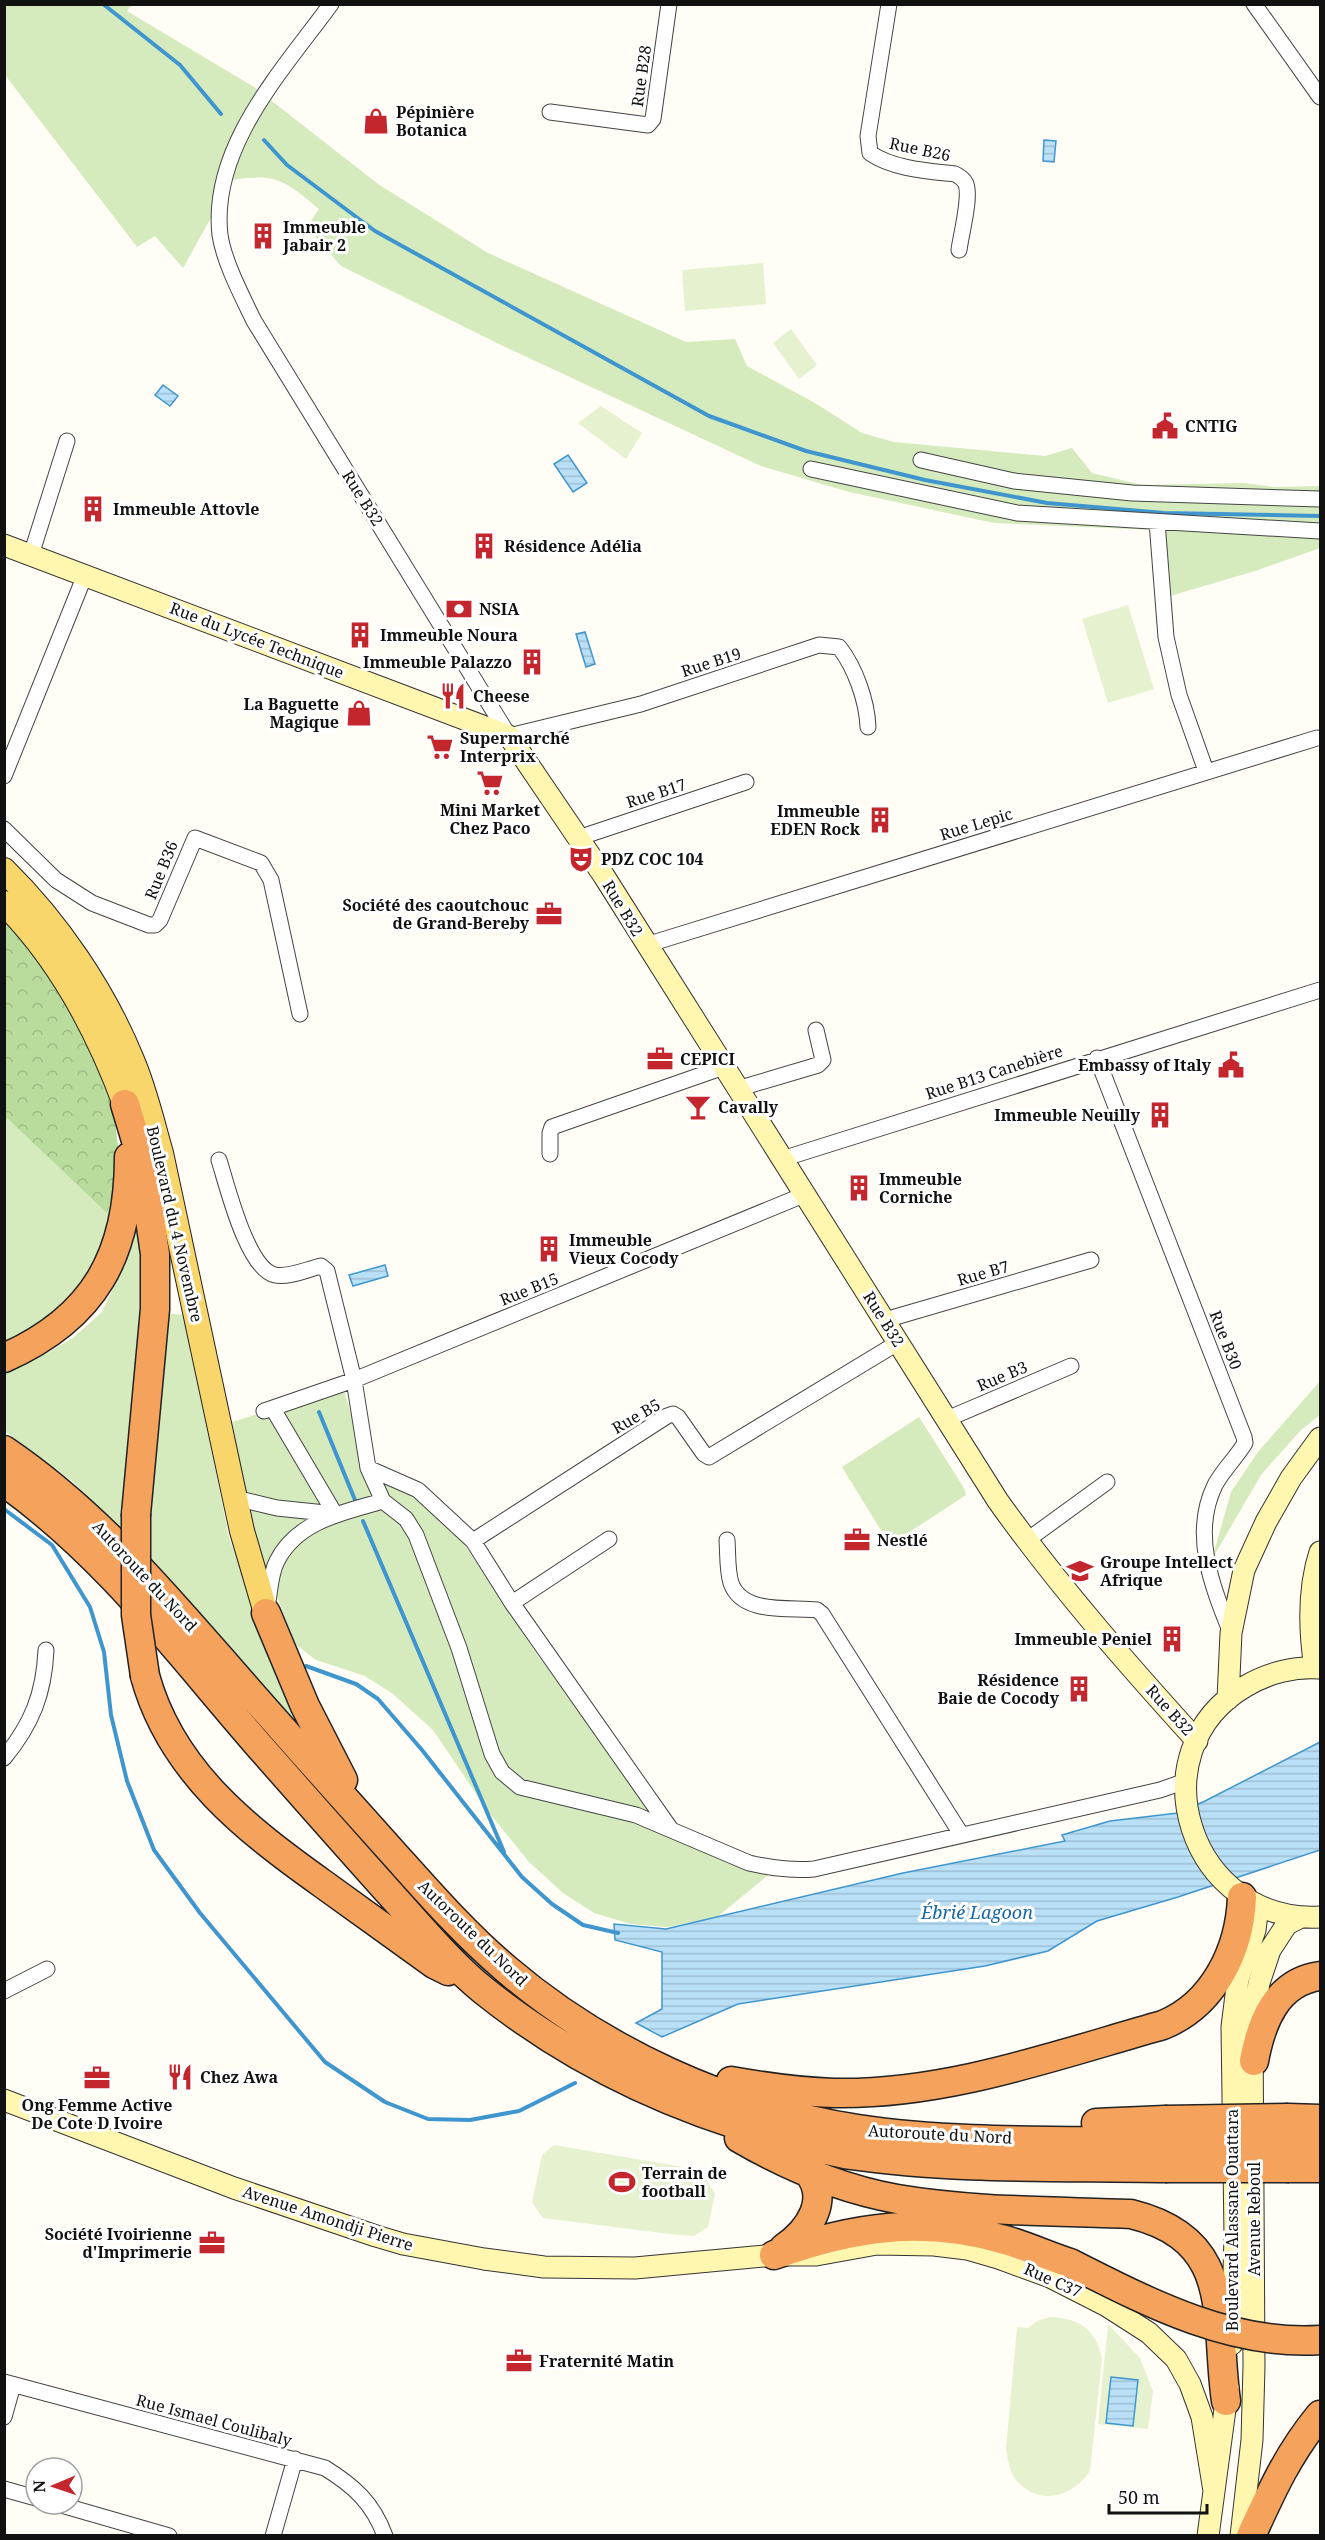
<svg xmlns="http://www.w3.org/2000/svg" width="1325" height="2540" font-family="'Noto Serif',serif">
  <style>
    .grass { fill: #d5ebbd }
    .forest { fill: url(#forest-crowns) }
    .pitch { fill: #e6f2cf }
    .water { fill: url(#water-rules); stroke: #3f96cf; stroke-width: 1.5 }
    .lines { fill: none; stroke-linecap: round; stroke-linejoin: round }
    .stream { stroke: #3f96cf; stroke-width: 4 }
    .street-casing { stroke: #444; stroke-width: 17 }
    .secondary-casing { stroke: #333; stroke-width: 23 }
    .primary-casing { stroke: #222; stroke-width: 26 }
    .highway-casing { stroke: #222; stroke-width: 31 }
    .street { stroke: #fff; stroke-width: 15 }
    .secondary { stroke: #fff6b0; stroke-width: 21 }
    .primary { stroke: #f9d66b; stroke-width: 24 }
    .highway { stroke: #f5a25d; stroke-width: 28 }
    .highway-bridge-casing { stroke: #222; stroke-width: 31; stroke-linecap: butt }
    .highway-bridge { stroke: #f5a25d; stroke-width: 28 }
    .labels { text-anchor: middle; stroke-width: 6; stroke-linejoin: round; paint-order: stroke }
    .street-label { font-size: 16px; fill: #111; stroke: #fff }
    .poi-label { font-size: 16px; font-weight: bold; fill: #111; stroke: #fff; text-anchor: start }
    .water-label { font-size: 18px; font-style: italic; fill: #1768a6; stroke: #fff }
  </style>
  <defs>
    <pattern id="forest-crowns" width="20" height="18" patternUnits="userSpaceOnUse" patternTransform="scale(1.5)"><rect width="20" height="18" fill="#b9dc9c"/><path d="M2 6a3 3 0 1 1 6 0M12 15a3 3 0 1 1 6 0" fill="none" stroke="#9ebc85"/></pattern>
    <pattern id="water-rules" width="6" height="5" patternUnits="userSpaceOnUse" patternTransform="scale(1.5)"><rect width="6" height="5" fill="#b9e0f7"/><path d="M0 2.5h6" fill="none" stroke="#9ebfd3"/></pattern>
  </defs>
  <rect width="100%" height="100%" fill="#fffdf5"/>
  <path class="grass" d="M5 5H132L127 11 254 87 378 184 488 253 686 342 735 339 747 366 815 403 862 433 894 442 1045 456 1072 448 1092 473 1142 485 1244 483 1274 487 1320 486V548L1255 571 1160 599 1153 530 994 523 849 492 761 466 499 344 341 266 307 227 319 209C285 181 277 173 232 180L183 268 155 236 137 247 5 75Z
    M8 1119 107 1212 119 1177 118 1214 78 1294 4 1349V1120Z
    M137 1217 143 1253 142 1310 125 1533 73 1482 5 1431V1371L46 1354 74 1337 102 1312 133 1244Z
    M165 1313 185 1315 229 1538 303 1730 148 1556Z
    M1320 1381V1415L1300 1431 1261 1475 1212 1559 1231 1492 1258 1452Z
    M343 1387 366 1465 412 1493 460 1538 538 1656 666 1821 779 1866 716 1918 667 1927 631 1924 594 1913 563 1893 529 1862 487 1810 433 1730 393 1694 365 1676 316 1660 295 1644 252 1531 232 1422Z
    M919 1417 964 1488 966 1495 890 1545 842 1467Z"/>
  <path class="forest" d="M4 920 37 958 88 1041 113 1104 118 1147 119 1177 107 1213 8 1119 5 1120Z"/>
  <path class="pitch" d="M763 263 766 304 685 311 682 270Z
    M791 329 817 365 799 379 773 343Z
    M601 406 642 433 626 459 578 423Z
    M1128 605 1154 689 1108 703 1082 619Z
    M554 2145 701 2170 715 2194 708 2227 694 2236 669 2234 543 2218 532 2202 542 2155Z
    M1050 2317C1079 2318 1096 2329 1102 2359L1090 2471C1073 2497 1039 2507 1016 2480 1009 2471 1008 2460 1006 2449L1017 2327 1028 2328 1037 2321Z
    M1108 2324 1140 2358 1153 2391 1148 2429 1098 2424Z"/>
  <path class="water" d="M1044 140 1056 141 1054 162 1043 161Z
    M163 385 178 396 170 406 155 395Z
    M568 455 587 483 573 492 554 464Z
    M585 632 595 664 586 667 576 634Z
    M385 1265 388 1276 353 1286 349 1275Z
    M1320 1742V1850L1178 1897 1097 1921 1048 1951 985 1966 738 2004 662 2037 636 2023 662 2009V1952L615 1940 614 1924 666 1929 903 1873 1065 1841 1062 1835 1110 1821 1178 1813 1205 1801Z
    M1111 2377 1138 2380 1133 2426 1106 2423Z"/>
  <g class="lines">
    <path class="stream" d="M103 4 180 65 221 114
      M264 140 287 165 375 231 709 416 806 451 925 480 1047 503 1164 513 1320 516
      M319 1412 355 1500
      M4 1509 52 1545 90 1607 104 1652 111 1715 127 1781 154 1850 200 1913 325 2062 385 2102 428 2119 470 2120 519 2111 575 2083
      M363 1521 504 1852
      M306 1666 356 1684 378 1699 422 1750 522 1877 552 1904 583 1925 618 1933"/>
    <g class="street-casing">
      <path id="street" d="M331 4C283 70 210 147 220 235 224 262 242 296 254 321L509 736 641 704 819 645 839 647C855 667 867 701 868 727
        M889 4 868 136 870 153C893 169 928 171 955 174 960 177 964 179 966 184 971 198 961 234 959 250
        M1254 4 1320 97
        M550 112 648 125 653 119 669 4
        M921 460 1014 481 1132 493 1320 499
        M811 469 1017 513 1320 531
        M1157 522 1166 637 1179 695 1206 771
        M31 555 67 441
        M4 776 85 575
        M4 829 56 880 92 903 149 925H155L160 920 195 838 261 863 271 880 300 1014
        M578 838 746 782
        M646 945 1317 738
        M1097 1058 1244 1437 1245 1443C1236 1458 1223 1470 1215 1485 1191 1534 1212 1586 1231 1633
        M737 1089 818 1065 823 1060 816 1030
        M550 1154V1133L552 1127 724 1067
        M782 1159 1320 990
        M219 1160C227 1185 247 1269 275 1275 288 1278 308 1269 321 1266L327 1271 354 1380 368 1468 383 1501
        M885 1320 1091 1260
        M273 1409 335 1514
        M264 1411 354 1380 806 1194
        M947 1419 1071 1366
        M368 1468 418 1490 473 1541 512 1603 670 1828
        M235 1498 277 1508 335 1514
        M727 1540C728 1554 727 1570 731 1583 742 1615 790 1607 817 1610L822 1614 961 1834
        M473 1541 667 1416 673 1414 678 1417 704 1454 709 1457 899 1342
        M1026 1541 1107 1482
        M512 1603 609 1539
        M267 1607C270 1593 270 1574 277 1561 297 1521 344 1512 383 1501L406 1519 416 1535 459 1648 492 1754 502 1772 520 1787 636 1815 749 1863C771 1868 791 1871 814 1869L1160 1790 1186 1781
        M4 1758C32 1724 44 1694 46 1650
        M4 1991 47 1969
        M4 2382 325 2468C354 2486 373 2503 385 2536
        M4 2417 13 2385
        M4 2489 36 2498
        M58 2504 169 2536
        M273 2536 295 2459"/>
    </g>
    <g class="secondary-casing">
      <path id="secondary" d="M4 545 509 736 604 876 998 1501C1058 1585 1127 1664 1197 1741
        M1315 1668C1309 1629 1308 1589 1320 1552
        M1320 1668C1295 1666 1268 1673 1246 1686 1133 1752 1191 1924 1320 1917
        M1228 1699 1231 1633 1244 1570 1266 1522 1291 1478 1320 1438
        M4 2100 234 2188 376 2236 403 2244 484 2259 544 2267 635 2268 774 2255H816L877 2244 934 2245 967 2249 998 2258 1050 2277 1107 2306 1149 2333 1176 2359 1190 2384 1202 2417 1214 2491
        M1232 2344 1235 2235 1232 2027 1238 1979 1255 1930 1258 1906
        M1208 2536 1228 2387
        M1241 2536 1252 2440 1254 2366 1252 2025 1259 1983 1270 1950 1287 1924 1301 1917"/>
    </g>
    <g class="primary-casing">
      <path id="primary" d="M4 870C57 922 104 991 132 1060 145 1090 152 1122 161 1153L242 1531 266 1613
        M4 903C60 959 98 1031 125 1104"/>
    </g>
    <g class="highway-casing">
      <path id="highway" d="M125 1104 141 1157 155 1254V1309L136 1514
        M4 1358C95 1318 129 1254 129 1157
        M4 1450C106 1519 181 1615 262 1706 306 1756 351 1806 395 1855 430 1894 465 1934 505 1968 603 2052 731 2110 858 2129 957 2144 1065 2140 1165 2142
        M4 1482C108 1556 178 1653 261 1748 305 1798 349 1848 394 1898 421 1928 452 1965 483 1990 569 2059 669 2107 775 2136 800 2143 826 2151 851 2155 955 2170 1061 2166 1165 2168
        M266 1613 305 1706 343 1780
        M145 1676C171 1771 246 1829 323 1884 360 1911 397 1937 434 1964L448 1971
        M1254 2061C1261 2023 1276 1982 1320 1976
        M731 2081C765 2087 799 2092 834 2093 947 2095 1056 2055 1163 2025 1214 2004 1240 1950 1242 1897
        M1288 2118 1320 2119
        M1096 2123 1165 2120
        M739 2138C787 2166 842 2189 897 2199 974 2212 1054 2211 1131 2214 1236 2240 1214 2317 1226 2401
        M1289 2142H1320
        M1289 2168H1320
        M784 2248C810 2230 831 2198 807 2171
        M774 2255C853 2227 922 2216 1005 2240 1027 2246 1048 2256 1070 2263
        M1251 2536C1272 2490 1288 2454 1320 2415"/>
    </g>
    <use href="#street" class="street"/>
    <use href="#secondary" class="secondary"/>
    <use href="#primary" class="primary"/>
    <use href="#highway" class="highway"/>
    <g class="highway-bridge-casing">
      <path id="highway-bridge" d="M136 1514V1615L145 1676
        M1165 2120 1288 2118
        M1165 2142H1289
        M1165 2168H1289
        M1070 2263C1147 2302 1231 2346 1320 2340"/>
    </g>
    <use href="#highway-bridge" class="highway-bridge"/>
  </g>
  <defs>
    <g id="shop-bare" transform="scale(2.07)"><path d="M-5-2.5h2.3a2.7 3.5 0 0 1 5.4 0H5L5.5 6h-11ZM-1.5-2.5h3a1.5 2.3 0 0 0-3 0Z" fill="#c4262e" stroke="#fff" stroke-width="2.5" paint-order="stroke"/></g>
    <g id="building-bare" transform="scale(2.07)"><path d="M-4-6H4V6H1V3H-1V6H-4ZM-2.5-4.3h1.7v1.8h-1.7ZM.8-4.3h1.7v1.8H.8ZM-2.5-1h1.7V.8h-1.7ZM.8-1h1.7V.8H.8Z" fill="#c4262e" stroke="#fff" stroke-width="2.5" paint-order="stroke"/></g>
    <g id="civic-bare" transform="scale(2.07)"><path d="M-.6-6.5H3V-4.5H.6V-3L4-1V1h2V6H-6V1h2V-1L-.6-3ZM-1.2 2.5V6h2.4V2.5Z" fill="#c4262e" stroke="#fff" stroke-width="2.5" paint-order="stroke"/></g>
    <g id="bank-bare" transform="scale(2.07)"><path d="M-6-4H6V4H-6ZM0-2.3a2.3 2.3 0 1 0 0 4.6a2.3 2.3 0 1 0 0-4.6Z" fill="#c4262e" stroke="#fff" stroke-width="2.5" paint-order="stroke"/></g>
    <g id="restaurant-bare" transform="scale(2.07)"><path d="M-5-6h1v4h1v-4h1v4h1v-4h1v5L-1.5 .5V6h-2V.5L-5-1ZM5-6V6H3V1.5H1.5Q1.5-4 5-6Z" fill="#c4262e" stroke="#fff" stroke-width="2.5" paint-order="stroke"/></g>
    <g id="supermarket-bare" transform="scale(2.07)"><path d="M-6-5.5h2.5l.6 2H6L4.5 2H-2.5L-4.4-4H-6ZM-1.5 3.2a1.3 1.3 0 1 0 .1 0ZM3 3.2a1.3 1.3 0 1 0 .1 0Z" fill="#c4262e" stroke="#fff" stroke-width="2.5" paint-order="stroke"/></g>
    <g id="theatre-bare" transform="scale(2.07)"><path d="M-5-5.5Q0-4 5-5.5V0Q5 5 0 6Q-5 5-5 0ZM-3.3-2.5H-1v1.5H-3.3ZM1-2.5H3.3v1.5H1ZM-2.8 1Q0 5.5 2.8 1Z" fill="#c4262e" stroke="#fff" stroke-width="2.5" paint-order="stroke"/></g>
    <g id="office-bare" transform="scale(2.07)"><path d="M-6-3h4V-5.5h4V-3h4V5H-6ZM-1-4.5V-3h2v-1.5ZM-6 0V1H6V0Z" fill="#c4262e" stroke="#fff" stroke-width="2.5" paint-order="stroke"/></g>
    <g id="bar-bare" transform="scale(2.07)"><path d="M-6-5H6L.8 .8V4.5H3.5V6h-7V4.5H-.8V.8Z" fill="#c4262e" stroke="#fff" stroke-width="2.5" paint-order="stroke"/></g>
    <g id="school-bare" transform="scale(2.07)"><path d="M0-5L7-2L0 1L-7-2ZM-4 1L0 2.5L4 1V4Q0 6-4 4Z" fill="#c4262e" stroke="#fff" stroke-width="2.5" paint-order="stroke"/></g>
    <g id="stadium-bare" transform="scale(2.07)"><path d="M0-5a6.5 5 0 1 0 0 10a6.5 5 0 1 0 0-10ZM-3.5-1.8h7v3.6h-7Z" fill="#c4262e" stroke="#fff" stroke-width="2.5" paint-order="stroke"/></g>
  </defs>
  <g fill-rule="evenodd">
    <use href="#shop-bare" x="376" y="121"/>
    <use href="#building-bare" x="263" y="236"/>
    <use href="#civic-bare" x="1165" y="426"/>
    <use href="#building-bare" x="93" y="509"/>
    <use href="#building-bare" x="484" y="546"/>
    <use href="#bank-bare" x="459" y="609"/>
    <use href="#building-bare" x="360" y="635"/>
    <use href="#building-bare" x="532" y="662"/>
    <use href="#restaurant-bare" x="453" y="696"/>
    <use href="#shop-bare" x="359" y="713"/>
    <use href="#supermarket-bare" x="440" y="747"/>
    <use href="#supermarket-bare" x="490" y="783"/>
    <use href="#building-bare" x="880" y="820"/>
    <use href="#theatre-bare" x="581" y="859"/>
    <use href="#office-bare" x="549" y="914"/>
    <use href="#office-bare" x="660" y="1059"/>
    <use href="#civic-bare" x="1231" y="1065"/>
    <use href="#bar-bare" x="698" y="1107"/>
    <use href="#building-bare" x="1160" y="1115"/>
    <use href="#building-bare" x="859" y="1188"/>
    <use href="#building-bare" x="549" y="1249"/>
    <use href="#office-bare" x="857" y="1540"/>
    <use href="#school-bare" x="1080" y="1571"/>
    <use href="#building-bare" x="1172" y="1639"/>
    <use href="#building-bare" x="1079" y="1689"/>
    <use href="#restaurant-bare" x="180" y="2077"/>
    <use href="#office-bare" x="97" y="2078"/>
    <use href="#stadium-bare" x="622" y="2182"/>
    <use href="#office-bare" x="212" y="2243"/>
    <use href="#office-bare" x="519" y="2361"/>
  </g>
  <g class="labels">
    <g class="street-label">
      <text transform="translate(641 76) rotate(-82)" y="6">Rue B28</text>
      <text transform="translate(920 149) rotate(12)" y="6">Rue B26</text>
      <text transform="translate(363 498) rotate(58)" y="6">Rue B32</text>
      <text transform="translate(257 640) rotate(21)" y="6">Rue du Lycée Technique</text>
      <text transform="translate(711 662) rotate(-18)" y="6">Rue B19</text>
      <text transform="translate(656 793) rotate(-18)" y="6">Rue B17</text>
      <text transform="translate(976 824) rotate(-17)" y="6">Rue Lepic</text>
      <text transform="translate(161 870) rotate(-68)" y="6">Rue B36</text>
      <text transform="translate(623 908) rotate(59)" y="6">Rue B32</text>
      <text transform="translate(994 1072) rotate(-18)" y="6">Rue B13 Canebière</text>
      <text transform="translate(175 1224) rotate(77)" y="6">Boulevard du 4 Novembre</text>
      <text transform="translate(983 1273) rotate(-16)" y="6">Rue B7</text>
      <text transform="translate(529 1289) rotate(-22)" y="6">Rue B15</text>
      <text transform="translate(884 1319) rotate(58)" y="6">Rue B32</text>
      <text transform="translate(1226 1340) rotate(69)" y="6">Rue B30</text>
      <text transform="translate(1002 1376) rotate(-23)" y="6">Rue B3</text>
      <text transform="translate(636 1416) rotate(-30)" y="6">Rue B5</text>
      <text transform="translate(145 1576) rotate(47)" y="6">Autoroute du Nord</text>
      <text transform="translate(1170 1710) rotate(48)" y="6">Rue B32</text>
      <text transform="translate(473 1933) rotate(44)" y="6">Autoroute du Nord</text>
      <text transform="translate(940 2134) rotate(3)" y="6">Autoroute du Nord</text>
      <text transform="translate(328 2218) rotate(18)" y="6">Avenue Amondji Pierre</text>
      <text transform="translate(1254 2219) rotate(-90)" y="6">Avenue Reboul</text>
      <text transform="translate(1232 2220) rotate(-90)" y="6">Boulevard Alassane Ouattara</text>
      <text transform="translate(1053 2280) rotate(24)" y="6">Rue C37</text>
      <text transform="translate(214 2420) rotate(15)" y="6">Rue Ismael Coulibaly</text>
    </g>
    <g class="poi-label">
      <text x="396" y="118">Pépinière<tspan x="396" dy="18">Botanica</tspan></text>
      <text x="283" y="233">Immeuble<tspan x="283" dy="18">Jabair 2</tspan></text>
      <text x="1185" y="432">CNTIG</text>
      <text x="113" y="515">Immeuble Attovle</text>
      <text x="504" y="552">Résidence Adélia</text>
      <text x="479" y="615">NSIA</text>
      <text x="380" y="641">Immeuble Noura</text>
      <text x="512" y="668" text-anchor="end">Immeuble Palazzo</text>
      <text x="473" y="702">Cheese</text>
      <text x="339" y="710" text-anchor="end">La Baguette<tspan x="339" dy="18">Magique</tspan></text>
      <text x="460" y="744">Supermarché<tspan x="460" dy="18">Interprix</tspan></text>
      <text x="490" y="816" text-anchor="middle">Mini Market<tspan x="490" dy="18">Chez Paco</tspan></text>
      <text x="860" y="817" text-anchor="end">Immeuble<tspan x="860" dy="18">EDEN Rock</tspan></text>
      <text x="601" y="865">PDZ COC 104</text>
      <text x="529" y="911" text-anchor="end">Société des caoutchouc<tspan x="529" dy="18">de Grand-Bereby</tspan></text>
      <text x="680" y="1065">CEPICI</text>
      <text x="1211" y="1071" text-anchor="end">Embassy of Italy</text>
      <text x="718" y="1113">Cavally</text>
      <text x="1140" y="1121" text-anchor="end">Immeuble Neuilly</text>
      <text x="879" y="1185">Immeuble<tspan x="879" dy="18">Corniche</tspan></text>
      <text x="569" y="1246">Immeuble<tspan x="569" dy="18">Vieux Cocody</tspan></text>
      <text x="877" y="1546">Nestlé</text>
      <text x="1100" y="1568">Groupe Intellect<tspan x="1100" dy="18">Afrique</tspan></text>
      <text x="1152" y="1645" text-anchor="end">Immeuble Peniel</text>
      <text x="1059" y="1686" text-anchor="end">Résidence<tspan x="1059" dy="18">Baie de Cocody</tspan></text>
      <text x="200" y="2083">Chez Awa</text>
      <text x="97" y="2111" text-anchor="middle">Ong Femme Active<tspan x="97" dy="18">De Cote D Ivoire</tspan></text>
      <text x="642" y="2179">Terrain de<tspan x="642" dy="18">football</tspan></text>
      <text x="192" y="2240" text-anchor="end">Société Ivoirienne<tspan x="192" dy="18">d'Imprimerie</tspan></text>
      <text x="539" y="2367">Fraternité Matin</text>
    </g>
    <g class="water-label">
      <text x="977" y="1919">Ébrié Lagoon</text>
    </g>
  </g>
  <rect width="1325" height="2540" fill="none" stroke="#111111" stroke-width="12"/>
  <g transform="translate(54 2486) rotate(268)"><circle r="28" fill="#ffffff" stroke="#a0a0a0" stroke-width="1.5"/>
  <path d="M0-4.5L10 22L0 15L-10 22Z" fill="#c4262e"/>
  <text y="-9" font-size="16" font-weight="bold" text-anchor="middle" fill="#111111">N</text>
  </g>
  <path d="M1109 2504v9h98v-9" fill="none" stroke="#111111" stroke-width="3"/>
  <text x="1118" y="2504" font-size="18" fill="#111111" stroke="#ffffff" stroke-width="4.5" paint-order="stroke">50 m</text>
</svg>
